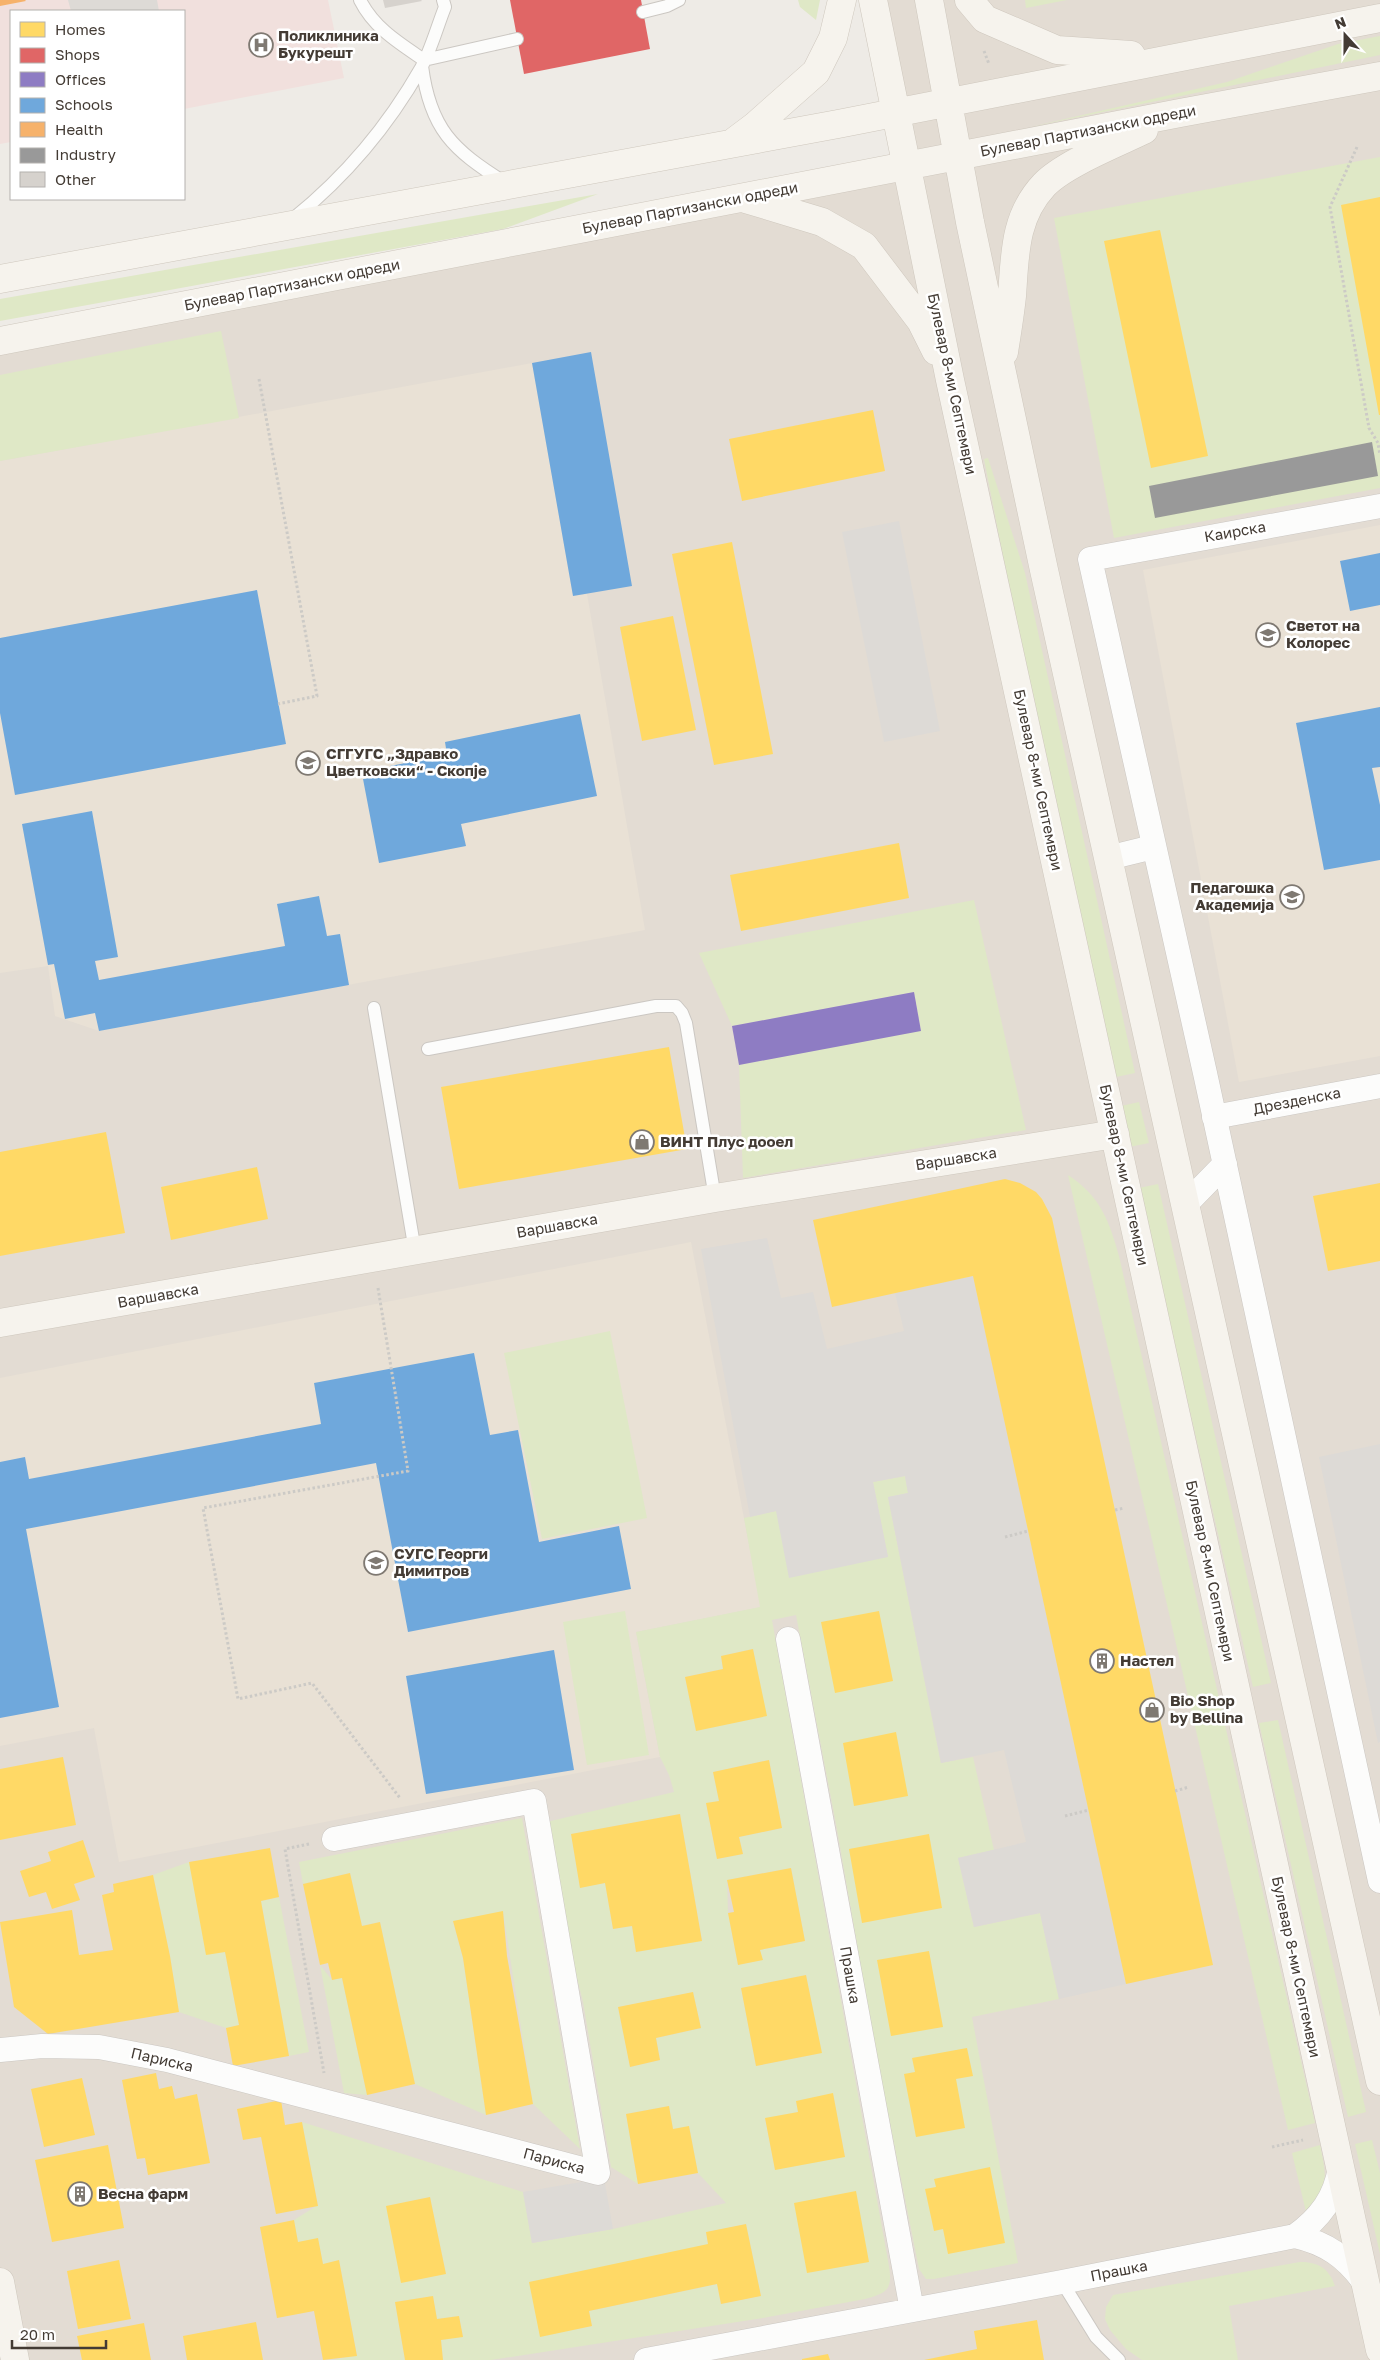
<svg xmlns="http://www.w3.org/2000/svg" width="1380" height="2360" font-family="'Golos Text',sans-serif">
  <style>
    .residential { fill: #e3dcd3 }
    .education { fill: #e9e1d5 }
    .medical { fill: #f1e0dd }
    .green { fill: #dfe8c6; fill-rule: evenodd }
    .parking { fill: #dddad6 }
    .homes { fill: #ffd966 }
    .shops { fill: #e06666 }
    .offices { fill: #8e7cc3 }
    .schools { fill: #6fa8dc }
    .health { fill: #f6b26b }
    .industry { fill: #999 }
    .building { fill: #d6d2cd }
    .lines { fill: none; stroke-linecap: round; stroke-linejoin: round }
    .lane-casing { stroke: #cbc7c2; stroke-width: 14 }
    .street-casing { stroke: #cbc7c2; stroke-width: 25 }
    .secondary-casing { stroke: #cec7bd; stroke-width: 29 }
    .path { stroke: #cccac6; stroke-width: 3; stroke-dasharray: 2.5 2.5; stroke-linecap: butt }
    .lane { stroke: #fcfcfb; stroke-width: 12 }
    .street { stroke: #fcfcfb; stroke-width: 24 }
    .secondary { stroke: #f6f3ed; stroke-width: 28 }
    .labels { text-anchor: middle; stroke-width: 5; stroke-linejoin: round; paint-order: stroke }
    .poi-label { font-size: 15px; font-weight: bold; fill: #433b34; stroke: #fff; text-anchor: start }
    .street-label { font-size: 15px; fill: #433b34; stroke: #fff }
  </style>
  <rect width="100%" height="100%" fill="#eeebe6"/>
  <path class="residential" d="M873 0H1380V2360H0V341L906 167Z"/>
  <path class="education" d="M532 363 573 596 587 594 645 930 99 1031 55 1016 48 966 0 973V461Z
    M1380 525V1056L1239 1082 1143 570Z
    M691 1242 761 1607 636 1632 660 1757 119 1862 94 1728 0 1746V1378Z"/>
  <path class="medical" d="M0 0H328L344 78 184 109V11H11V142L0 144Z"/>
  <path class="green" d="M798 0H820L816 20 800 7Z
    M1025 0H1067L1026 8Z
    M1380 36V55L1030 127 1227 82 1338 44Z
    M1380 157V488L1114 538 1054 218Z
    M598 194 503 229 0 321V299Z
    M221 331 239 418 0 461V375Z
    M988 458 1025 573 1135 1073 1116 1077 1007 577 984 459Z
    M974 900 1026 1130 743 1178 739 1065 921 1030 914 992 732 1026 699 953Z
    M1139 1102 1149 1143 1129 1147 1121 1106Z
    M1068 1175C1100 1196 1109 1220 1119 1256L1315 2123 1288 2130Z
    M1158 1184 1271 1683 1253 1687 1139 1188Z
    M610 1331 647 1518 542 1539 504 1353Z
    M905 1476 908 1493 888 1497 941 1763 973 1757 994 1850 958 1858 974 1927 1040 1913 1059 1999 972 2017 1018 2263 934 2279H926L919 2269 877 2058 836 1824 796 1615 772 1620 889 2266C893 2291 886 2293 865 2299L763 2318 491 2360H443L441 2340 463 2336 459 2316 437 2319 433 2296 395 2302 405 2360H333L357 2355 339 2260 323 2264 318 2239 298 2242 294 2220 318 2205 302 2122 523 2192 532 2243 613 2229 726 2203 698 2173 689 2127 673 2129 669 2106 626 2114 638 2184 611 2167 583 2002 538 1824 674 1792 669 1775 660 1757 636 1632 760 1607 744 1518 776 1511 888 1557 873 1482ZM753 1649 766 1716 696 1730 685 1677 723 1669 721 1656ZM769 1760 782 1828 739 1837 743 1854 717 1859 706 1804 719 1801 713 1772ZM680 1814 702 1940 636 1952 632 1926 613 1929 605 1883 580 1887 571 1834ZM791 1868 805 1941 760 1950 762 1960 738 1965 728 1913 727 1880ZM806 1975 821 2053 756 2066 741 1988ZM693 1992 701 2028 656 2038 660 2060 630 2067 618 2007ZM833 2094 845 2156 775 2169 765 2119 798 2112 796 2101ZM430 2197 446 2274 387 2206ZM746 2224 761 2296 721 2304 717 2284 589 2311 592 2326 540 2336 708 2244 706 2232Z
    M625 1611 649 1755 587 1765 563 1622Z
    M1278 1720 1366 2112 1348 2117 1259 1723Z
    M522 1818 580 2149 533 2104 503 1912 453 1922 463 1958 486 2115 415 2084 380 1922 362 1926 350 1873 303 1884 299 1862Z
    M189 1862 225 1952 239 2025 226 2028 179 2012 170 1956 153 1875Z
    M279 1897 309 2052 289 2056 261 1901Z
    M320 1965 332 1980 342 1978 367 2095 344 2093Z
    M1372 2140 1380 2173V2254L1355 2144Z
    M1320 2145C1327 2179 1329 2185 1306 2212L1292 2153Z
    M1300 2262C1318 2262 1329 2268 1335 2286L1229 2306 1238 2360H1142L1126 2349 1110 2330 1105 2319 1106 2307 1113 2295Z"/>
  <path class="parking" d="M68 0H157L159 11H71Z
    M899 521 940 731 884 742 842 532Z
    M767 1238 781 1298 813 1292 827 1349 904 1331 895 1293 973 1276 1126 1984 1059 1999 1040 1913 974 1927 958 1858 1026 1842 1004 1750 941 1763 888 1497 908 1493 905 1476 873 1482 888 1557 789 1578 776 1511 750 1517 701 1249Z
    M1380 1444V1742L1378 1743 1319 1457Z
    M604 2178 613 2229 532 2243 523 2192Z"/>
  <path class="homes" d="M1380 197V415H1379L1341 205Z
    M1160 230 1208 456 1151 468 1104 241Z
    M873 410 885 471 742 501 729 439Z
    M732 542 773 754 714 765 672 554Z
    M673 616 696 730 642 741 620 627Z
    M899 843 909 898 741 931 730 875Z
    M669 1047 687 1149 459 1189 441 1087Z
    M106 1132 125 1233 0 1256V1152Z
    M257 1167 268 1219 171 1240 161 1187Z
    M1005 1179 1020 1183 1036 1192 1042 1199 1052 1218 1213 1965 1126 1984 973 1276 832 1307 813 1220Z
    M1380 1183V1261L1328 1271 1313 1196Z
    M879 1611 893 1681 835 1693 821 1622Z
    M753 1649 767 1716 696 1731 685 1677 723 1669 721 1656Z
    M896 1732 908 1796 854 1806 843 1743Z
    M63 1757 76 1825 0 1840V1769Z
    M769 1760 782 1828 739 1837 743 1854 717 1859 706 1803 719 1801 713 1772Z
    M680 1814 702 1941 636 1952 632 1926 613 1929 605 1883 580 1888 571 1834Z
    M929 1834 942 1908 862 1923 849 1849Z
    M83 1840 95 1877 74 1884 80 1900 52 1909 46 1892 29 1897 20 1871 51 1861 48 1852Z
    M270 1848 279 1897 261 1901 289 2056 233 2066 226 2028 239 2025 225 1952 206 1955 189 1862Z
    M791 1868 805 1941 760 1950 763 1960 738 1965 728 1913 734 1912 727 1880Z
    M350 1873 362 1926 380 1922 415 2084 367 2095 342 1978 332 1980 328 1963 320 1965 303 1884Z
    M153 1875 170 1956 179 2012 48 2034 14 2007 0 1922 72 1910 79 1955 113 1950 102 1895 114 1892 113 1884Z
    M503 1911 507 1956 533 2104 486 2115 463 1958 453 1921Z
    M929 1951 943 2027 891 2036 877 1960Z
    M806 1975 822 2053 756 2066 741 1988Z
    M693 1992 701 2028 656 2038 660 2060 630 2067 618 2007Z
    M967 2048 973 2076 956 2079 965 2128 916 2137 904 2074 915 2072 912 2058Z
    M156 2073 159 2089 172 2086 175 2099 197 2094 210 2163 148 2175 145 2158 137 2159 122 2080Z
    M82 2078 95 2135 44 2147 31 2089Z
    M833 2093 845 2157 775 2170 765 2118 798 2112 796 2101Z
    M281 2100 285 2125 302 2122 318 2206 276 2214 261 2137 243 2140 237 2109Z
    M669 2106 673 2129 689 2126 698 2173 638 2184 626 2114Z
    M108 2145 124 2228 52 2242 35 2160Z
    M990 2167 1005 2243 948 2254 943 2229 934 2231 925 2189 936 2187 934 2179Z
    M856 2191 869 2262 807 2273 794 2203Z
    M430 2197 446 2274 401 2283 386 2206Z
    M294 2220 298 2242 318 2238 323 2264 339 2260 357 2356 323 2360 314 2311 277 2318 260 2227Z
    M746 2224 761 2296 721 2304 717 2284 589 2311 592 2326 540 2337 529 2282 708 2244 706 2232Z
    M119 2260 131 2319 78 2329 67 2271Z
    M433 2296 437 2319 459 2316 463 2337 441 2340 443 2360H405L395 2302Z
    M1037 2320 1044 2360H924L977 2349 974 2331Z
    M256 2322 263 2360H187L183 2336Z
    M144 2323 151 2360H82L77 2336Z
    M828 2354 830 2360H802V2359Z"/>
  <path class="shops" d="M510 0H641L650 49 524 74Z"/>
  <path class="offices" d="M914 992 921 1031 739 1065 732 1026Z"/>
  <path class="schools" d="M591 352 632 586 573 596 532 363Z
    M1380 553V605L1350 611 1340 561Z
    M257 590 286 744 15 795 0 713V638Z
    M1380 707V767L1372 768 1380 805V860L1324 870 1296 723Z
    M580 714 597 796 461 824 466 846 379 863 363 779 392 773 390 766 447 755 445 742Z
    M92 811 118 957 95 961 99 980 285 946 277 904 319 896 327 936 340 934 349 985 99 1031 95 1013 65 1019 54 964 48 965 22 824Z
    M474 1353 490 1435 518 1430 539 1542 619 1526 631 1589 408 1632 376 1463 26 1529 59 1707 0 1718V1462L25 1457 29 1479 321 1424 314 1383Z
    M554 1650 574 1770 426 1794 406 1676Z"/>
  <path class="health" d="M0 0H25L26 1 0 6Z"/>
  <path class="industry" d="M1372 442 1378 476 1155 518 1149 486Z"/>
  <path class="building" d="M383 0H421L422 1 385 8Z"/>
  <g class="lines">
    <g class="lane-casing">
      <path id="lane" d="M360 0C374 28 399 43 424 60L517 39
        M643 12 667 6 679 0
        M422 66C430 129 453 150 504 182
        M294 218C346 176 388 126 421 68 431 50 437 27 445 7L443 0
        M374 1008 415 1251
        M428 1049 656 1006H676L682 1013 686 1023 715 1198
        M1062 2282 1096 2337 1119 2360"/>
    </g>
    <g class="street-casing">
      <path id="street" d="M1380 506 1090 559 1205 1073 1380 1881
        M1108 858 1153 847
        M1214 1117 1380 1086
        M1185 1205 1225 1164
        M788 1639 912 2310
        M0 2050 42 2046 99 2047 167 2060 598 2173 534 1801 334 1839
        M1295 2236C1326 2243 1346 2257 1364 2282
        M646 2360 1062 2282 1295 2236C1320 2218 1335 2198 1340 2168"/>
    </g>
    <g class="secondary-casing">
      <path id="secondary" d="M873 0 950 380 1380 2350
        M929 0 970 222 1044 570 1380 2081
        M969 0 985 19 1057 50 1131 55
        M735 141 755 126 816 72 833 38 842 0
        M746 199 822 222 864 246 921 321 936 351
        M0 279 838 124 1380 18
        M0 341 1180 113 1380 76
        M1004 352C1007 333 1010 315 1012 296 1015 255 1014 217 1044 185 1064 164 1117 143 1144 130
        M0 1323 715 1198 1115 1134
        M0 2282 15 2360"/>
    </g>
    <path class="path" d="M984 51 989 64
      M1357 147 1330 207 1369 428 1378 443 1380 455
      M259 379 317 696 278 704
      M378 1288 408 1471 203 1508 238 1699 312 1683 400 1798
      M1115 1510 1124 1508
      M1005 1537 1028 1531
      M1175 1791 1189 1787
      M1065 1816 1089 1810
      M309 1844 285 1849 324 2073
      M1272 2147 1303 2140"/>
    <use href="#lane" class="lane"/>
    <use href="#street" class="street"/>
    <use href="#secondary" class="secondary"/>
  </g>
  <defs>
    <g id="hospital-ring" transform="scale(1.25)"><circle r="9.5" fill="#fff" stroke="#7f7972" stroke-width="1.5"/><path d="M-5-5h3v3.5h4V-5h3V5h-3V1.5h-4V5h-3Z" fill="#7f7972"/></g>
    <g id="school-ring" transform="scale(1.25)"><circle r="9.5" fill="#fff" stroke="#7f7972" stroke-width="1.5"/><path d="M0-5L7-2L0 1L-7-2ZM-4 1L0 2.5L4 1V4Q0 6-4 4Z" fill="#7f7972"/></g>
    <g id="university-ring" transform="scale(1.25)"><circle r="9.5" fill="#fff" stroke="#7f7972" stroke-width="1.5"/><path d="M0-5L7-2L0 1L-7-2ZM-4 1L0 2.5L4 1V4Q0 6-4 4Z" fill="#7f7972"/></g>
    <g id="shop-ring" transform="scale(1.25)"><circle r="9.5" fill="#fff" stroke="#7f7972" stroke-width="1.5"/><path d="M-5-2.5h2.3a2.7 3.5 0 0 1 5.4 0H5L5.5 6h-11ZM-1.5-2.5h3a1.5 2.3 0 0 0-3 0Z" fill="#7f7972"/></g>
    <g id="building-ring" transform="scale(1.25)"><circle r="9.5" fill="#fff" stroke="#7f7972" stroke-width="1.5"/><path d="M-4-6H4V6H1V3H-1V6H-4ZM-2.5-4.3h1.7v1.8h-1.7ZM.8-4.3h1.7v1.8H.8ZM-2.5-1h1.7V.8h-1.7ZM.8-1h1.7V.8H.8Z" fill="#7f7972"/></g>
  </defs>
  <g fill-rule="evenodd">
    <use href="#hospital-ring" x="261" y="45"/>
    <use href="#school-ring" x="1268" y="635"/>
    <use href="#school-ring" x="308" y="763"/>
    <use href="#university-ring" x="1292" y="897"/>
    <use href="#shop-ring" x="642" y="1142"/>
    <use href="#school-ring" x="376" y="1563"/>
    <use href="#building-ring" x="1102" y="1661"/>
    <use href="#shop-ring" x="1152" y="1710"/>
    <use href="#building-ring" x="80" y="2194"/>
  </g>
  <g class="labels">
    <g class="poi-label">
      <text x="278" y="41">Поликлиника<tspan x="278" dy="17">Букурешт</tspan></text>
      <text x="1286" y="631">Светот на<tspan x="1286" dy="17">Колорес</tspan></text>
      <text x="326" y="759">СГГУГС „Здравко<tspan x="326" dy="17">Цветковски“ - Скопје</tspan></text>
      <text x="1274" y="893" text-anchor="end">Педагошка<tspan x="1274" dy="17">Академија</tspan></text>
      <text x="660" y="1147">ВИНТ Плус дооел</text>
      <text x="394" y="1559">СУГС Георги<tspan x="394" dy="17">Димитров</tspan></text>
      <text x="1120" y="1666">Настел</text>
      <text x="1170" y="1706">Bio Shop<tspan x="1170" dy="17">by Bellina</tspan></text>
      <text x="98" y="2199">Весна фарм</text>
    </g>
    <g class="street-label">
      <text transform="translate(1088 131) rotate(-11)" y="5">Булевар Партизански одреди</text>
      <text transform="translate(690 208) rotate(-11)" y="5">Булевар Партизански одреди</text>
      <text transform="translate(292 285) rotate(-11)" y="5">Булевар Партизански одреди</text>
      <text transform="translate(952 384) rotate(78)" y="5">Булевар 8-ми Септември</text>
      <text transform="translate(1235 532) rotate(-10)" y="5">Каирска</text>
      <text transform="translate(1038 780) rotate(78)" y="5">Булевар 8-ми Септември</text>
      <text transform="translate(1297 1101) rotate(-11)" y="5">Дрезденска</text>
      <text transform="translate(956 1159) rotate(-9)" y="5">Варшавска</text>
      <text transform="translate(1124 1175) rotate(78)" y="5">Булевар 8-ми Септември</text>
      <text transform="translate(557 1226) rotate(-10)" y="5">Варшавска</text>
      <text transform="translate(158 1296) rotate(-10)" y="5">Варшавска</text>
      <text transform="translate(1210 1571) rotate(78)" y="5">Булевар 8-ми Септември</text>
      <text transform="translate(1296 1967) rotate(78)" y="5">Булевар 8-ми Септември</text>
      <text transform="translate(850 1975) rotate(80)" y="5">Прашка</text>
      <text transform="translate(162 2060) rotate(13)" y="5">Париска</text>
      <text transform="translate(554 2161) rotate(15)" y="5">Париска</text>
      <text transform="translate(1119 2271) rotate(-11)" y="5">Прашка</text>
    </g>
  </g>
  <rect x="10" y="10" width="175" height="190" fill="#ffffff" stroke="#b4b1ae"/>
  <rect x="20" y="22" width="25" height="15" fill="#ffd966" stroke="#b4b1ae"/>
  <text x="55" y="35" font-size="15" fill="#433b34">Homes</text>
  <rect x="20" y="48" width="25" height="15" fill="#e06666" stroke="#b4b1ae"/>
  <text x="55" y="60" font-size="15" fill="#433b34">Shops</text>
  <rect x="20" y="72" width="25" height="15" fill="#8e7cc3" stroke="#b4b1ae"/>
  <text x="55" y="85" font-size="15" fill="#433b34">Offices</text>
  <rect x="20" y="98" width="25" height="15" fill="#6fa8dc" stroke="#b4b1ae"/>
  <text x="55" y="110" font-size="15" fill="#433b34">Schools</text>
  <rect x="20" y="122" width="25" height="15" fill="#f6b26b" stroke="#b4b1ae"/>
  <text x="55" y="135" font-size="15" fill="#433b34">Health</text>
  <rect x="20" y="148" width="25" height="15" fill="#999999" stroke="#b4b1ae"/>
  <text x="55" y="160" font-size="15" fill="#433b34">Industry</text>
  <rect x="20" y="172" width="25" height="15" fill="#d6d2cd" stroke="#b4b1ae"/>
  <text x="55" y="185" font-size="15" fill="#433b34">Other</text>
  <g transform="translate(1345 35) rotate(339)" stroke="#ffffff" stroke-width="4" paint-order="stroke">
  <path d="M0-4L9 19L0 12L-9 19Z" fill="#433b34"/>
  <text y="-8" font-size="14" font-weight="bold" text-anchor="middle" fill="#433b34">N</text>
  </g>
  <path d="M12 2340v8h94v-8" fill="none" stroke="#433b34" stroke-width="2.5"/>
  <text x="20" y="2340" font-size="15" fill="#433b34" stroke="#ffffff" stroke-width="4" paint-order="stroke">20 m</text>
</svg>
